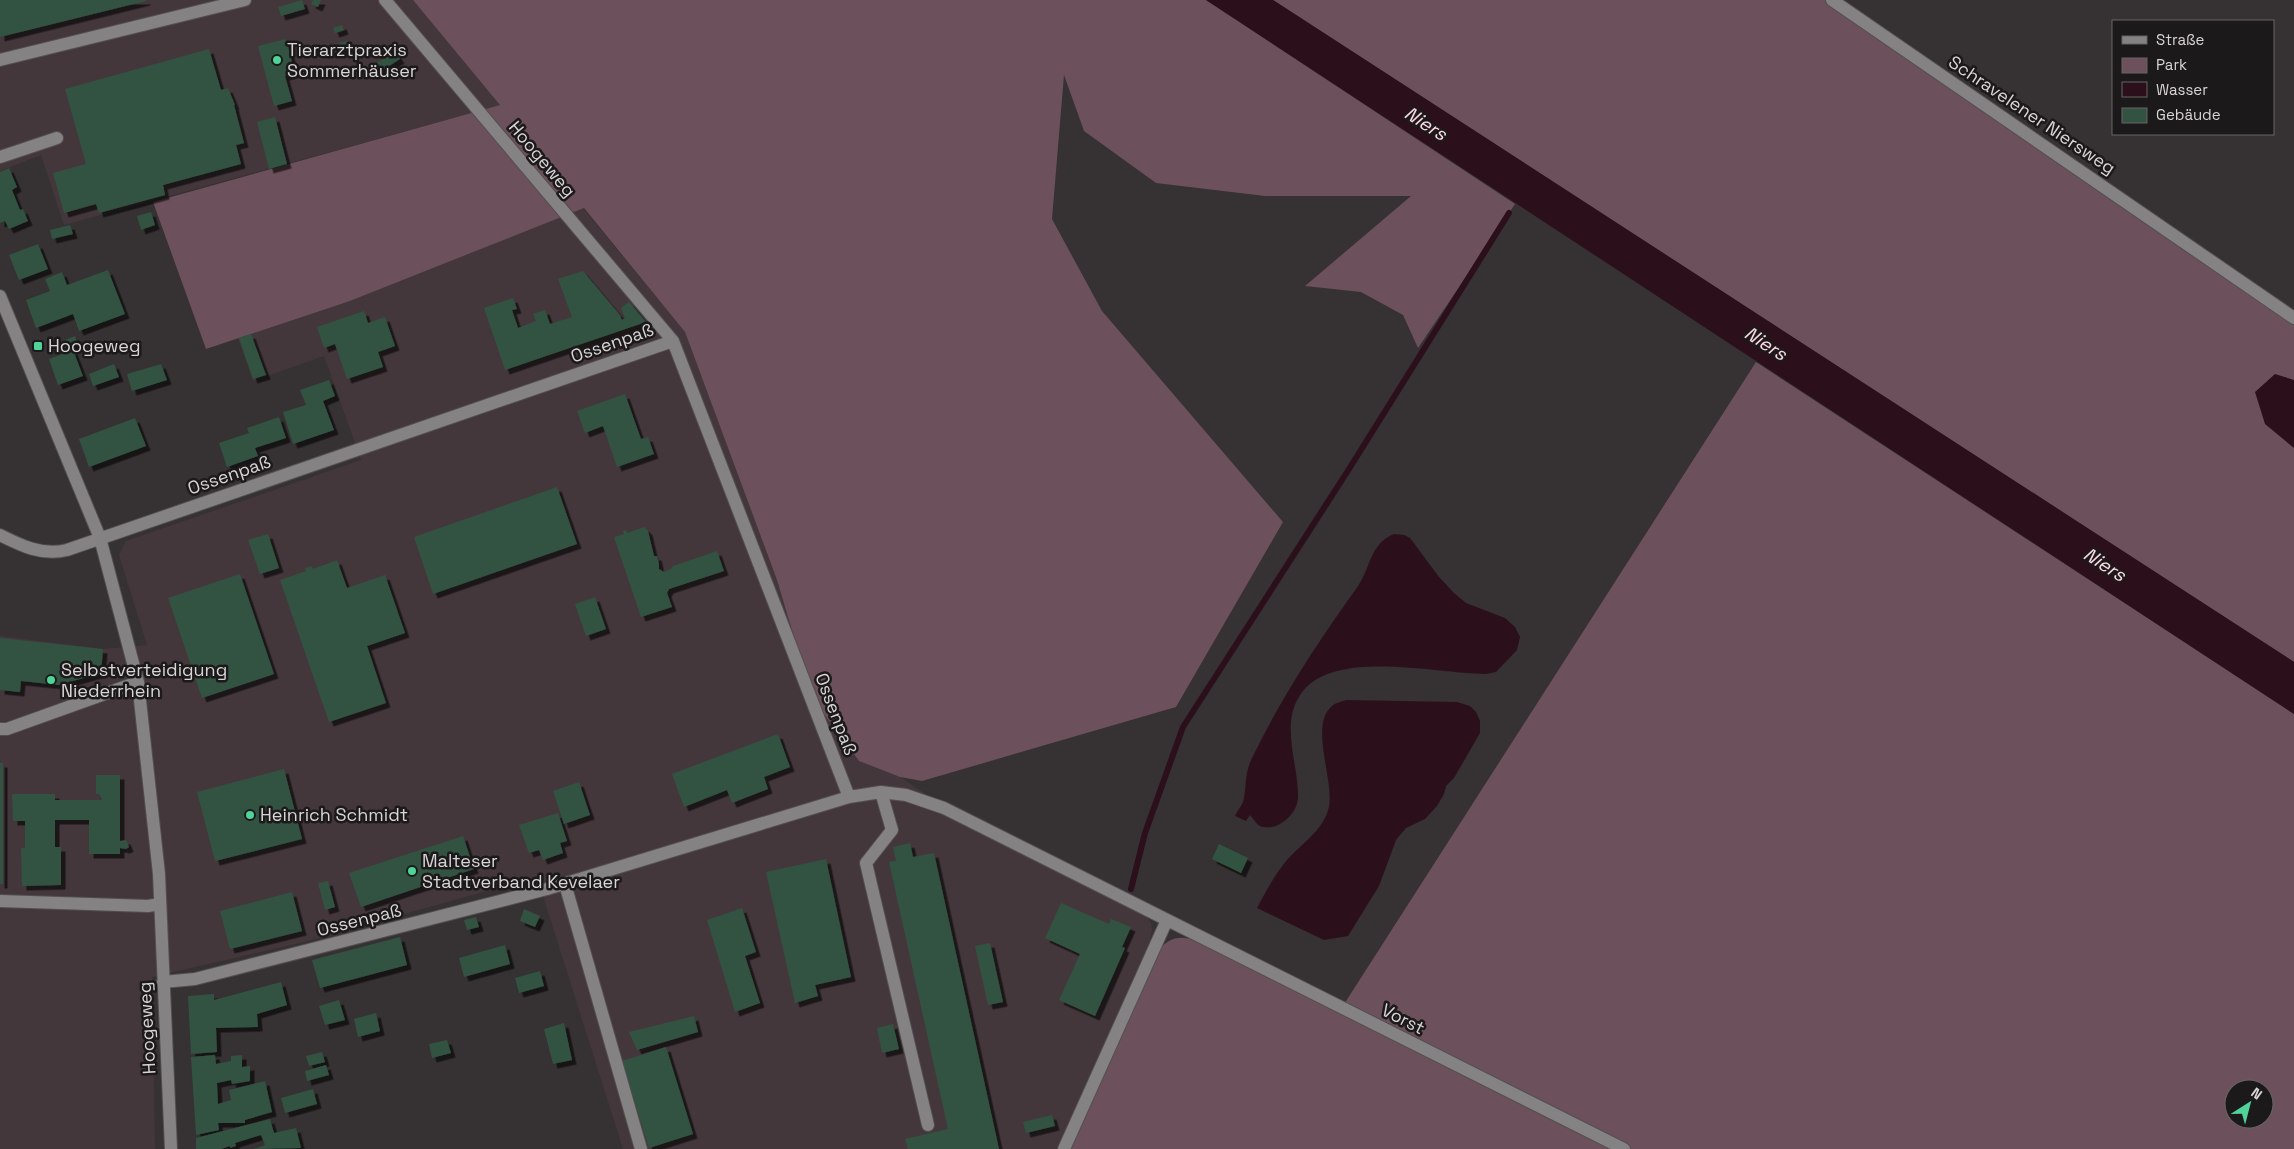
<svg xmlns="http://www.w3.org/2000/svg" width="2294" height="1149" font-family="'Space Grotesk',sans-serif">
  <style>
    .built { fill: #44373c }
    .green { fill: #6c505b; fill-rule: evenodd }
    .water { fill: #2b101c }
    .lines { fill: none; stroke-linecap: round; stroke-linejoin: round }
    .stream { stroke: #2b101c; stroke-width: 6 }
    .building { fill: #325242; filter: url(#shadow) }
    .minor-casing { stroke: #534f50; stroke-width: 14 }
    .minor { stroke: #858283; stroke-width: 12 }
    .poi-dot { fill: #4fd399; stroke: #1c191a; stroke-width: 2 }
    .labels { text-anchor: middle; stroke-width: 5; stroke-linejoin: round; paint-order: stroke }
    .poi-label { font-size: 18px; fill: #d9d5d6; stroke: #1c191a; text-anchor: start }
    .street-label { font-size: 18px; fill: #d9d5d6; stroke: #1c191a }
    .water-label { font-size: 19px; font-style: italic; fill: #fdd6e4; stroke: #1c191a }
  </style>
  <defs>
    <filter id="shadow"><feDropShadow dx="4.5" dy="4.5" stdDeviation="0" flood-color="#0009"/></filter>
  </defs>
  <rect width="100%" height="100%" fill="#363132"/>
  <path class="built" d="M0 0H413L501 105 64 225 41 155 0 171Z
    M583 208 685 332 777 580 812 698 859 761 900 777 996 841 1146 916 1151 923 1152 930 1150 941 1058 1149H623L537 877 304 942 152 977 155 1149H0V636L103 649 147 645 119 555 126 541 361 460 324 356 253 381 238 338 350 301Z"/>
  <path class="green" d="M413 0H1206L1515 204 1418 348 1403 315 1361 292 1305 286 1411 196H1265L1156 183 1084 131 1064 75 1052 219 1102 311 1283 522 1176 707 922 781 900 777 859 761 812 698 777 580 685 332 584 208 350 301 206 349 153 202 500 105Z
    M1273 0H1832L2294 318V662Z
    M1756 362 2294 714V1149H1070L1159 950C1169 937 1181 935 1196 941L1339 1012ZM2234 1089H2264V1119H2234Z"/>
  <path class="water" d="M1206 0H1273L2294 662V714Z
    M2275 374 2294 380V448L2265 424 2255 392Z
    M1394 534 1404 535 1410 538 1439 577 1454 593 1466 603 1505 618 1515 627 1520 637 1517 650 1496 672 1486 674C1438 674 1337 649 1303 691 1278 722 1299 763 1298 798 1297 814 1279 830 1264 827 1257 827 1254 819 1250 815L1246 821 1235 816C1237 811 1241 807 1243 802 1247 787 1244 774 1252 758 1281 698 1318 642 1356 589 1371 569 1369 544 1394 534Z
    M1346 700 1457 702 1470 706 1476 712 1480 721V733L1454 778 1446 786 1444 794 1437 806 1425 819 1406 828 1396 840 1379 886 1348 936 1324 940 1257 908C1265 893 1273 878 1283 865 1297 846 1325 831 1329 806 1334 779 1309 725 1332 706 1335 703 1341 702 1346 700Z"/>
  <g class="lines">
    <path class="stream" d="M1131 889 1145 833 1183 727 1349 469 1509 213"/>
  </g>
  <path class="building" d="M0 0H146V1L0 37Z
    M302 0 305 9 281 16 278 7Z
    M313 0H321L318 7 311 4Z
    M342 25 344 30 335 33 333 28Z
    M286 39 295 73 285 76 292 101 274 106 258 46Z
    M347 41 349 47 340 49 339 43Z
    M209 49 221 90 228 88 235 105H234L244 143 236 145 241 164 163 185 165 195 99 213 96 204 64 213 53 173 86 164 65 89Z
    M395 52 400 59 380 72 375 64Z
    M275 117 287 164 269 169 257 122Z
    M9 168 17 187 12 190 20 210 23 209 28 221 9 229 5 221 0 223V172Z
    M151 212 155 225 141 230 137 216Z
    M70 225 73 234 52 239 50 230Z
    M38 244 48 269 19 280 9 255Z
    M108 270 125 314 79 331 73 314 36 328 26 300 50 291 45 279 62 272 67 285Z
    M583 271 620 315 622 320 625 318 621 308 629 302 646 322 505 370 484 308 513 298 517 309 512 310 518 328 536 321 533 314 545 310 550 324 572 317 558 279Z
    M364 311 368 323 385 317 395 346 378 352 383 367 347 379 335 344 324 348 317 327Z
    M251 334 266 375 253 379 239 338Z
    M75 336 78 345 61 351 58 343Z
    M73 350 83 376 58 385 49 359Z
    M114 364 119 377 93 386 89 374Z
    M161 364 167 380 132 391 127 374Z
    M329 380 335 396 323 401 334 430 293 444 283 412 306 405 300 390Z
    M625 394 641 439 648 437 654 454 617 467 603 426 585 433 577 411Z
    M279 417 286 438 255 448 258 456 227 467 219 443 249 433 247 428Z
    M135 418 146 446 89 467 79 439Z
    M557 487 577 544 433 594 414 537Z
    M644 527 648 531 654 556H657L659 564V569L664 572 671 569 673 566 717 551 724 571 669 589 667 593 672 607 641 617 614 537 624 534 623 531 626 530 627 533Z
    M268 534 279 568 260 574 248 540Z
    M337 560 347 588 385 575 405 633 367 646 386 703 329 722 280 580 306 571 305 568 312 566 313 569Z
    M240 574 274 674 202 698 168 598Z
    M595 597 606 629 586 636 575 604Z
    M0 638 103 649 101 673 59 685 21 681 20 692 0 690Z
    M778 734 790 767 764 777 768 789 732 803 727 790 684 807 672 774Z
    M0 763H3V884H0Z
    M284 769 302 839 215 861 197 792Z
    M96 775H120V841L126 840 129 847 126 849 120 848V854H89V820H55V847H61V885L22 886 21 848H25V821H13L12 794H55V800H102L99 794H96Z
    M579 782 590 815 564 824 553 791Z
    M558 813 567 841 560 843 563 853 543 860 539 850 529 853 519 825Z
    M463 836 474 869 361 907 349 873Z
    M910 843 913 857 934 853 999 1149H908L905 1139 948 1129 889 862 896 861 893 847Z
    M1219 844 1248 858 1241 873 1212 859Z
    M826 859 851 977 815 985 818 996 795 1003 766 872Z
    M328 881 335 907 325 910 318 883Z
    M292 892 302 931 230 949 220 911Z
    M1061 903 1109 924 1111 919 1131 927 1122 947 1125 948 1095 1016 1059 1000 1080 954 1045 938Z
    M742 908 756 952 745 956 760 1003 735 1012 707 920Z
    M524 909 540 916 535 927 520 921Z
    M476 917 479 927 467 930 464 920Z
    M400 937 407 965 320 988 312 960Z
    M990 943 1003 1002 988 1005 975 946Z
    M505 945 510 964 464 977 459 958Z
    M540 971 544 986 519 993 515 978Z
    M281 982 287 1005 257 1014 258 1027 216 1028 217 1052 191 1054 188 996 214 994V1000Z
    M339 1000 345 1020 325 1025 319 1006Z
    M376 1013 380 1031 358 1037 354 1019Z
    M694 1016 698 1032 637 1050 629 1032Z
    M564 1023 572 1060 553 1064 544 1029Z
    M893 1024 899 1049 882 1053 877 1028Z
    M447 1040 451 1053 432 1058 429 1044Z
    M666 1047 693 1134 649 1148 622 1061Z
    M322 1052 325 1062 309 1066 306 1056Z
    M215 1055 216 1064 231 1061V1056L242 1055V1067L250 1066V1081L232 1084 231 1080 217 1083 218 1104 231 1100 229 1090 265 1081 272 1112 245 1120V1123H218L219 1130 196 1135 191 1057Z
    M326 1065 329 1075 307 1081 305 1071Z
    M313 1089 317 1104 285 1113 281 1098Z
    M1052 1115 1055 1126 1026 1133 1023 1122Z
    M270 1119 274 1133 296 1128 301 1148 254 1149 265 1145 261 1135 235 1143 236 1146 230 1148V1146L221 1149H196V1138Z"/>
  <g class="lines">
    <g class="minor-casing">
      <path id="minor" d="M385 0 673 341
        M1832 0 2294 318
        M0 60 245 0
        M0 157 57 138
        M0 296 100 538 138 682 159 874 171 1149
        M0 535C22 546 42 556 67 550L673 341 849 797
        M0 729H7L138 682
        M881 792 892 830 866 863 928 1125
        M565 884 641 1149
        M0 901 148 906 160 904
        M163 982 195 979 547 889 849 797 881 792 906 795 944 808 1624 1149
        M1064 1149 1167 920"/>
    </g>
    <use href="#minor" class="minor"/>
  </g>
  <g class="poi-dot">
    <circle cx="277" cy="60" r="5"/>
    <rect x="33" y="341" width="10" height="10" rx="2.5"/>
    <circle cx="51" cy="680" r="5"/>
    <circle cx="250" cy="815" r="5"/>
    <circle cx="412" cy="871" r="5"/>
  </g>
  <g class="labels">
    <g class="poi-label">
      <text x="287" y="56">Tierarztpraxis<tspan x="287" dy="21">Sommerhäuser</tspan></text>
      <text x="48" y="352">Hoogeweg</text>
      <text x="61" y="676">Selbstverteidigung<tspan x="61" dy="21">Niederrhein</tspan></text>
      <text x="260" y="821">Heinrich Schmidt</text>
      <text x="422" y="867">Malteser<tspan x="422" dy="21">Stadtverband Kevelaer</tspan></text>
    </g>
    <g class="street-label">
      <text transform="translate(2032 115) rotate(34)" y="6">Schravelener Niersweg</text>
      <text transform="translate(542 159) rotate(50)" y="6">Hoogeweg</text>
      <text transform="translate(612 343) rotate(-19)" y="6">Ossenpaß</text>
      <text transform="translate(229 475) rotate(-19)" y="6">Ossenpaß</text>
      <text transform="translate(836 714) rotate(69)" y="6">Ossenpaß</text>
      <text transform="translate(359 920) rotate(-14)" y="6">Ossenpaß</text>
      <text transform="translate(1403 1019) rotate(27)" y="6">Vorst</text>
      <text transform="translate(147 1028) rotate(-93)" y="6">Hoogeweg</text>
    </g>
    <g class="water-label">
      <text transform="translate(1426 123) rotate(33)" y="7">Niers</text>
      <text transform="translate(1766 343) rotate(33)" y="7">Niers</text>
      <text transform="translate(2105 564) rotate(33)" y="7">Niers</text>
    </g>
  </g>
  <rect x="2112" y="20" width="162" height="115" fill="#1c191a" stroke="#686465"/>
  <rect x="2122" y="36" width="25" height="8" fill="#858283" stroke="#686465"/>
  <text x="2156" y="45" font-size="15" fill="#d9d5d6">Straße</text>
  <rect x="2122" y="58" width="25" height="15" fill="#6c505b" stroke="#686465"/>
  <text x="2156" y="70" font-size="15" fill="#d9d5d6">Park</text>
  <rect x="2122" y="82" width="25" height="15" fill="#2b101c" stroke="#686465"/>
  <text x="2156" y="95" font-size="15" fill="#d9d5d6">Wasser</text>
  <rect x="2122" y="108" width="25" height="15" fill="#325242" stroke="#686465"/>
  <text x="2156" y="120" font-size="15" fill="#d9d5d6">Gebäude</text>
  <g transform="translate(2249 1104) rotate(36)"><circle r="24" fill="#1c191a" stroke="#686465"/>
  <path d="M0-4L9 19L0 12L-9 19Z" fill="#4fd399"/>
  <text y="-8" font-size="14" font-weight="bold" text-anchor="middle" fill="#d9d5d6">N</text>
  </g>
</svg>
